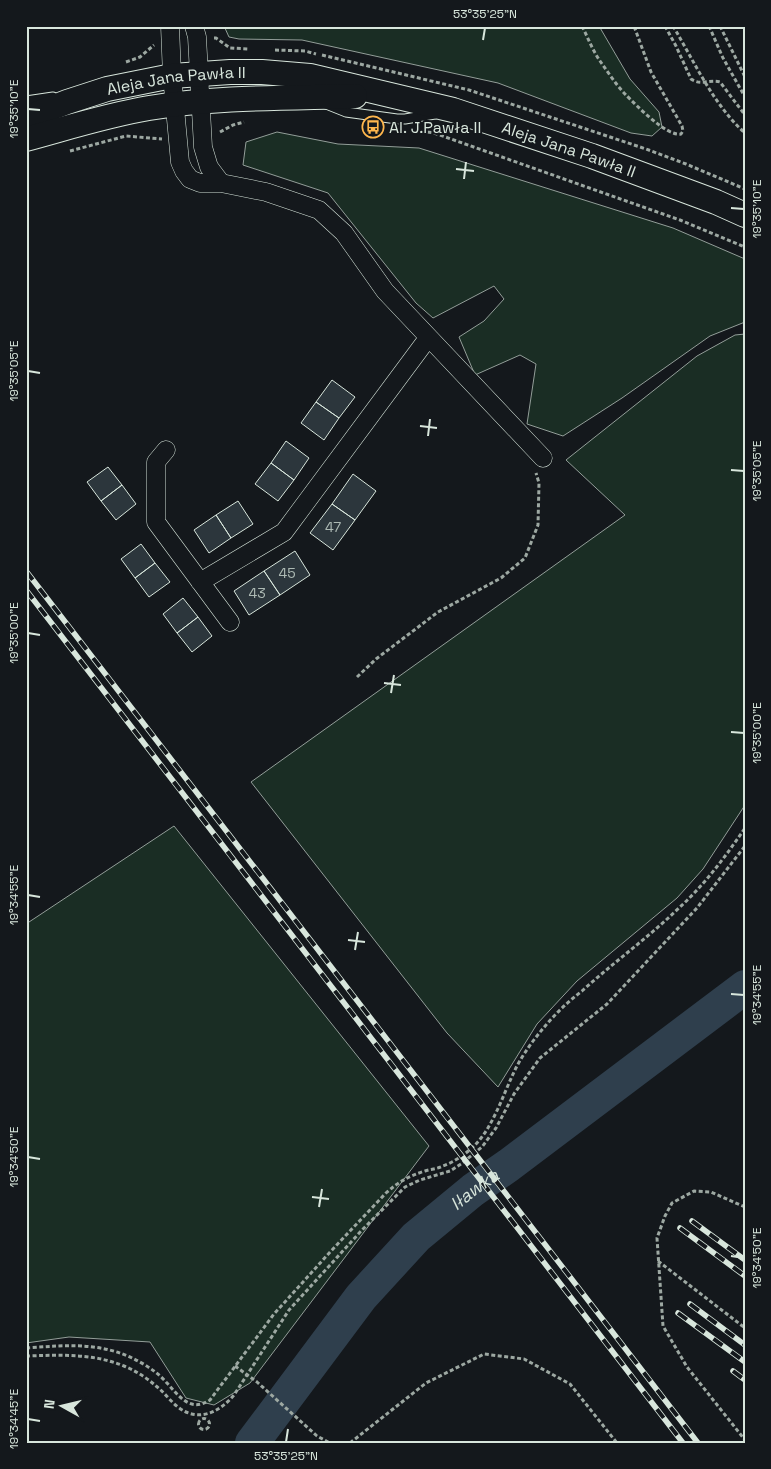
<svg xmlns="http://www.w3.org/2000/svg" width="771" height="1469" font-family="'Space Grotesk',sans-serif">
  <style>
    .green { fill: #1a2d24; stroke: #939e99 }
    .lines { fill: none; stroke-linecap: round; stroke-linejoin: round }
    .river { stroke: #2f3f4d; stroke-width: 34 }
    .building { fill: #2c363c; stroke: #d8e6dc }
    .lane-casing { stroke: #d8e6dc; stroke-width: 11 }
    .street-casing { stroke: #d8e6dc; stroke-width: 19 }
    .secondary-casing { stroke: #d8e6dc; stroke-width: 26 }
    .path { stroke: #9da8a2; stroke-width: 3; stroke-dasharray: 4 2.5; stroke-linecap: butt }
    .lane { stroke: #14181c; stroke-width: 9 }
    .street { stroke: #14181c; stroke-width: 18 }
    .secondary { stroke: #14181c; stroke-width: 24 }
    .rail-casing { stroke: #d8e6dc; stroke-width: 5.5 }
    .rail { stroke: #14181c; stroke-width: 4; stroke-dasharray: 11; stroke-linecap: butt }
    .ticks { fill: none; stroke: #d8e6dc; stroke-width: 2 }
    .labels { text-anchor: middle; stroke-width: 4; stroke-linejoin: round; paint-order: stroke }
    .number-label { font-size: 14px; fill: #adbab4 }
    .street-label { font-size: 16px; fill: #d8e6dc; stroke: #14181c }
    .poi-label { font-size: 16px; fill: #d8e6dc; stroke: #14181c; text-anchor: start }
    .water-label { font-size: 18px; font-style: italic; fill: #d8e6dc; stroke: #14181c }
    .neatline { fill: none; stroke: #d8e6dc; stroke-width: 2 }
    .ticks-label { font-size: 12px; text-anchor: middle; fill: #d8e6dc }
  </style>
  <rect width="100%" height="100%" fill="#14181c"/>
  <path class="green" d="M224 26H599L630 79 659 112 662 127 652 136 631 133 498 83 302 40 239 39 229 37Z
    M277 132 338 144 419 148 673 228 745 259V322L710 336 622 398 563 436 527 424 536 364 520 355 475 375 459 337 484 321 504 299 494 286 433 318 416 303 328 193 243 165 246 142Z
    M745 334V805L703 869 677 898 577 981 537 1024 498 1087 447 1033 251 782 625 515 566 460 697 356 735 335Z
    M174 826 429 1146 250 1383 214 1405 186 1398 150 1342 69 1337 26 1343V924Z"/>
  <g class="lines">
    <path class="river" id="s1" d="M252 1443 361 1297 416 1237 473 1190 509 1165 745 987"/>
  </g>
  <path class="building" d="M332 380 355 397 339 418 316 402Z
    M316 402 339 418 324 440 301 423Z
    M286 441 309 458 294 480 271 463Z
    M271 463 294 480 278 501 255 484Z
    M108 467 122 485 101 501 87 482Z
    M353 474 376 491 355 520 332 504Z
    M122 485 136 504 116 520 101 501Z
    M238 501 253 524 231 538 216 515Z
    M332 504 355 520 333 550 310 533Z
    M216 515 231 538 209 553 194 530Z
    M141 544 155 563 135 578 121 559Z
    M295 551 310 575 280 595 264 571Z
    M155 563 170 582 149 597 135 578Z
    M264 571 280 595 249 615 234 591Z
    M183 598 198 617 177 633 163 614Z
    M198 617 212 636 192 652 177 633Z"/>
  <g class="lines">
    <g class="lane-casing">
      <path id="lane" d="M26 101 53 97
        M326 104 346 112 397 119H405L435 114"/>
    </g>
    <g class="street-casing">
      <path id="street" d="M170 26 172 76 180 162 184 171 190 179 200 183H221L266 192 319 210 344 233 385 291 543 458
        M194 26 197 37 203 147 209 167 221 183
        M166 450 156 462V522L230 622
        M200 582 284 532 428 338"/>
    </g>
    <g class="secondary-casing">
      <g id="secondary">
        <path id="s2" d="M26 118 67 102 107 89 172 76 230 72H262L310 76 453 110 592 156 716 202 745 215"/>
        <path d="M26 139C67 128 107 115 149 108 217 97 286 98 355 96"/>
      </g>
    </g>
    <path class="path" d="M582 26C588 38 593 51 600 61 608 72 616 85 626 95 636 105 667 137 681 134L683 131 682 126 651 72 634 26
      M665 26 676 46 691 79C701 86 710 79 720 82L745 115
      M673 26C694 61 714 106 745 133
      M709 26 723 58 745 97
      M720 26 745 77
      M214 38H216L230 48 249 49
      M275 50 305 51 316 54
      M322 55 469 90 646 149 686 164 745 189
      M126 62 140 57 154 45
      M421 131 434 133 680 220 745 247
      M220 132 233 125 244 122
      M70 151 126 136 162 139
      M357 677 376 659 438 612 501 578 525 558 538 525 539 483 536 473
      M745 1207 711 1192 694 1191 672 1203 665 1216 657 1238 663 1326 687 1367 745 1440
      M658 1261 745 1328
      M26 1348C70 1345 106 1341 145 1365 153 1370 160 1375 166 1382 179 1396 190 1413 210 1400L274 1314 331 1251 386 1193C398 1182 409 1176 425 1171 431 1169 437 1169 443 1166 454 1162 466 1154 475 1145 493 1127 503 1095 514 1072 522 1055 534 1039 546 1025 557 1012 569 1001 582 991 614 962 649 937 680 907 705 884 726 856 745 828
      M26 1356C60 1355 92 1353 124 1366 136 1371 147 1378 156 1386 164 1392 170 1401 178 1407 198 1423 220 1412 234 1395L289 1310 362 1230 405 1187 420 1180 450 1171 461 1164 482 1147 496 1128 514 1094 540 1058 607 1004 697 908 745 846
      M235 1366 257 1382 317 1436 330 1443
      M198.5 1424a5.5 5.5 0 1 1 11 0a5.5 5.5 0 1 1-11 0Z
      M350 1443 426 1383 484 1354 524 1359 570 1384 617 1443"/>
    <use href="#lane" class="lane"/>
    <use href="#street" class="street"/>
    <use href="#secondary" class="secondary"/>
    <g class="rail-casing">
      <path id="rail" d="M26 571 698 1443
        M26 590 683 1443
        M692 1221 745 1260
        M680 1228 745 1276
        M690 1304 745 1345
        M678 1313 745 1362
        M733 1371 745 1380"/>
    </g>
    <use href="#rail" class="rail"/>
  </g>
  <path class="ticks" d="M483 40 485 28M28 109 40 110M456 169 474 171M464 179 466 162M731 208 744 209M28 371 40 373M420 426 437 428M428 436 430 419M731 470 744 471M28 633 40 635M384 683 401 685M391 693 394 675M731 732 744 733M28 895 40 897M348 940 365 942M355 950 358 932M731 994 744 995M28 1157 40 1159M312 1197 329 1199M319 1207 322 1189M731 1256 744 1258M28 1419 40 1421M286 1442 288 1429"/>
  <defs>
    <g id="bus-ring" transform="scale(1.125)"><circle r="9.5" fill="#14181c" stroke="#ffb74d" stroke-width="1.5"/><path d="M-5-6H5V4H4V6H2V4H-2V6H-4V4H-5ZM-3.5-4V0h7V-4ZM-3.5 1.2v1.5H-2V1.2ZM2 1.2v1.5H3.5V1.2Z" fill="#ffb74d"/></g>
  </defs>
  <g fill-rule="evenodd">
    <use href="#bus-ring" x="373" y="127"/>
  </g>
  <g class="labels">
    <g class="number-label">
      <text x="333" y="532">47</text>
      <text x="287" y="578">45</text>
      <text x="257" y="598">43</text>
    </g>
    <g class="street-label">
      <text dy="6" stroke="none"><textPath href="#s2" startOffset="156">Aleja Jana Pawła II</textPath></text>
      <text dy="6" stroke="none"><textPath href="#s2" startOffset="560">Aleja Jana Pawła II</textPath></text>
    </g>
    <g class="poi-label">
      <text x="389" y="133">Al. J.Pawła II</text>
    </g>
    <g class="water-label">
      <text dy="6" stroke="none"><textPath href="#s1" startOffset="339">Iławka</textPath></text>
    </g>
  </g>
  <rect width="771" height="1469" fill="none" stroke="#14181c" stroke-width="55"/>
  <g transform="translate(62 1406) rotate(278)" stroke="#14181c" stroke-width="4" paint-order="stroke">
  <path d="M0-4L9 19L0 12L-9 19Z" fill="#d8e6dc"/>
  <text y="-8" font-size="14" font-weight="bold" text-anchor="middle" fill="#d8e6dc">N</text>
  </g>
  <rect x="28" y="28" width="716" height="1414" class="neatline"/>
  <g class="ticks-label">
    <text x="485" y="18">53°35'25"N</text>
    <text transform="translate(14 109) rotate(-90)" y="4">19°35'10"E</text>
    <text transform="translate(757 209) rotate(-90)" y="4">19°35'10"E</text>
    <text transform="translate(14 371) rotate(-90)" y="4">19°35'05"E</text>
    <text transform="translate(757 471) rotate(-90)" y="4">19°35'05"E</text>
    <text transform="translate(14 633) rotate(-90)" y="4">19°35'00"E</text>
    <text transform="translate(757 733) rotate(-90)" y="4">19°35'00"E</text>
    <text transform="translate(14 895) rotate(-90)" y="4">19°34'55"E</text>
    <text transform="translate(757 995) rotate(-90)" y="4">19°34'55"E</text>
    <text transform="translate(14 1157) rotate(-90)" y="4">19°34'50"E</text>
    <text transform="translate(757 1258) rotate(-90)" y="4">19°34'50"E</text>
    <text transform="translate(14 1419) rotate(-90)" y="4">19°34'45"E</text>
    <text x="286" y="1460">53°35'25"N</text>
  </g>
</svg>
